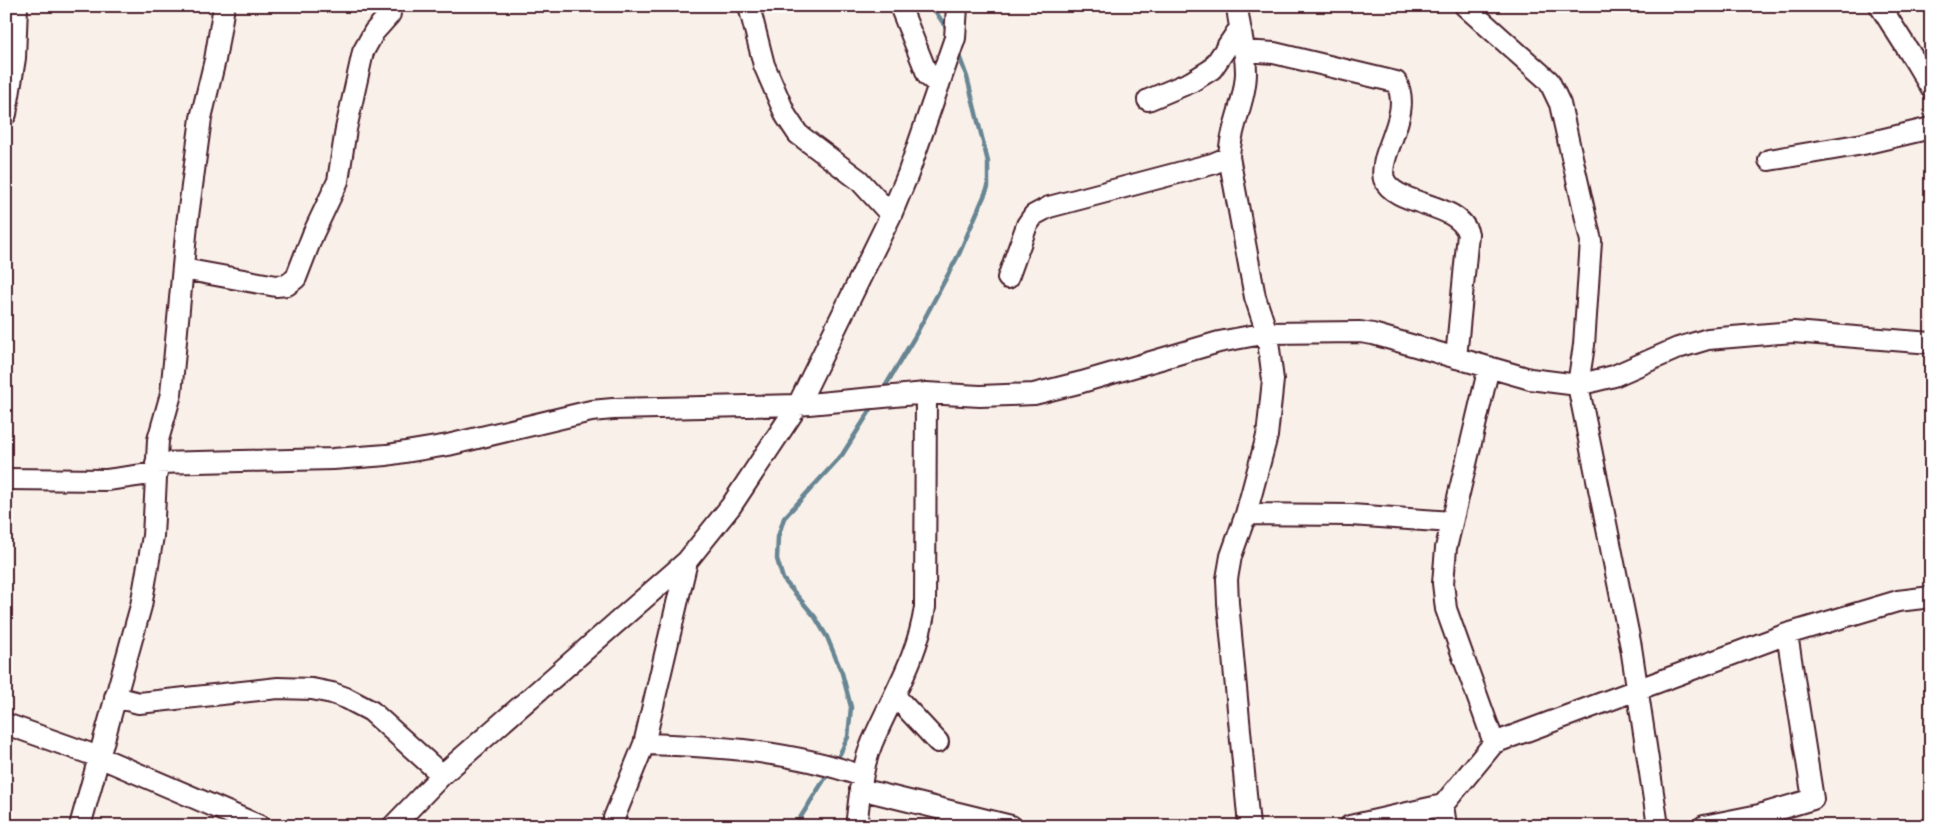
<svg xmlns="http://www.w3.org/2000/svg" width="1937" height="832" font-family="'Indie Flower',sans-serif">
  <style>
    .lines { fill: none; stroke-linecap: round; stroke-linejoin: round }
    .stream { stroke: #678593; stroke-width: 4.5 }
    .minor-casing { stroke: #4a1f2b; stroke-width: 24 }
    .minor { stroke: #fff; stroke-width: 20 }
  </style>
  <rect width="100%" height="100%" fill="#f9f1e9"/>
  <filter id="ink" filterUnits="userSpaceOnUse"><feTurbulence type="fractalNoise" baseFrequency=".02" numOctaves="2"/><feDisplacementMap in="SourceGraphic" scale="10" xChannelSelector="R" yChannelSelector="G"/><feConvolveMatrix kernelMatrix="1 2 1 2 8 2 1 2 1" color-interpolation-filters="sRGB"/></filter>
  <g filter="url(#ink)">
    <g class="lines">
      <path class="stream" d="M932 6 949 32
        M883 390 914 338 959 254 988 187V162L967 77 958 53
        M836 762 848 737 851 707 842 673 827 637 815 617 783 579 777 559 778 537 784 518 842 455 875 403
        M795 826 829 772"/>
      <g class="minor-casing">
        <path id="minor" d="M749 6 764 65 786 116 798 134 859 180 891 215
          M900 6 928 76 939 85
          M1237 6C1239 28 1246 50 1246 72 1246 100 1230 128 1229 157L1255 297 1267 333 1273 380 1267 436 1246 514 1231 556 1227 579 1228 603 1249 826
          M1465 6 1549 81 1560 104 1591 241 1584 345 1578 385 1631 647 1658 826
          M1880 6 1915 61 1931 88
          M1244 51 1274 53 1396 82C1409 105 1393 133 1386 156 1384 163 1382 172 1384 179 1395 207 1459 201 1468 234L1456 358
          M1148 100 1191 82 1212 69 1239 29
          M6 114 15 58 17 6
          M1769 160 1863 144 1931 128
          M183 269 276 286 287 285 296 278 313 234 338 181 346 129 363 52 374 32 390 14
          M1008 278 1027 225 1034 215 1049 207 1212 164 1229 157
          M1489 367 1446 548 1443 583 1446 609 1494 743
          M156 463 333 459 387 455 448 445 591 411 613 409 798 405 926 393 980 396 1034 394 1082 382 1219 342 1267 333 1360 332 1373 334 1530 379 1578 385 1614 376 1678 348 1708 339 1793 332 1931 343
          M6 479 107 480 157 473
          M1246 514 1351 515 1452 522
          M895 696 938 742
          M115 697 139 703 278 688 312 689 332 693 346 698 371 711 442 775
          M6 724 99 757 260 826
          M644 744C718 746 792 751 862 776
          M860 789 1011 826
          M1443 805 1446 826
          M80 826 141 606 153 536 158 440 171 394 187 224 201 118 215 60 224 6
          M393 826 442 775 687 561 731 506 798 405 891 215 908 174 955 38 957 6
          M615 826 614 818 644 744 687 561
          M856 826C860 797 861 769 872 743 892 696 918 658 925 607L926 393
          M1350 826 1443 805 1494 743 1787 634 1898 601 1931 597
          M1704 826 1759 815 1813 799 1787 634"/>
      </g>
      <use href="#minor" class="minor"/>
    </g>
  </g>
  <rect width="1937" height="832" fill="none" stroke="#fff" stroke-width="25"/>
  <rect x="12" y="12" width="1912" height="807" fill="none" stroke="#4a1f2b" stroke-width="2" filter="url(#ink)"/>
</svg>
